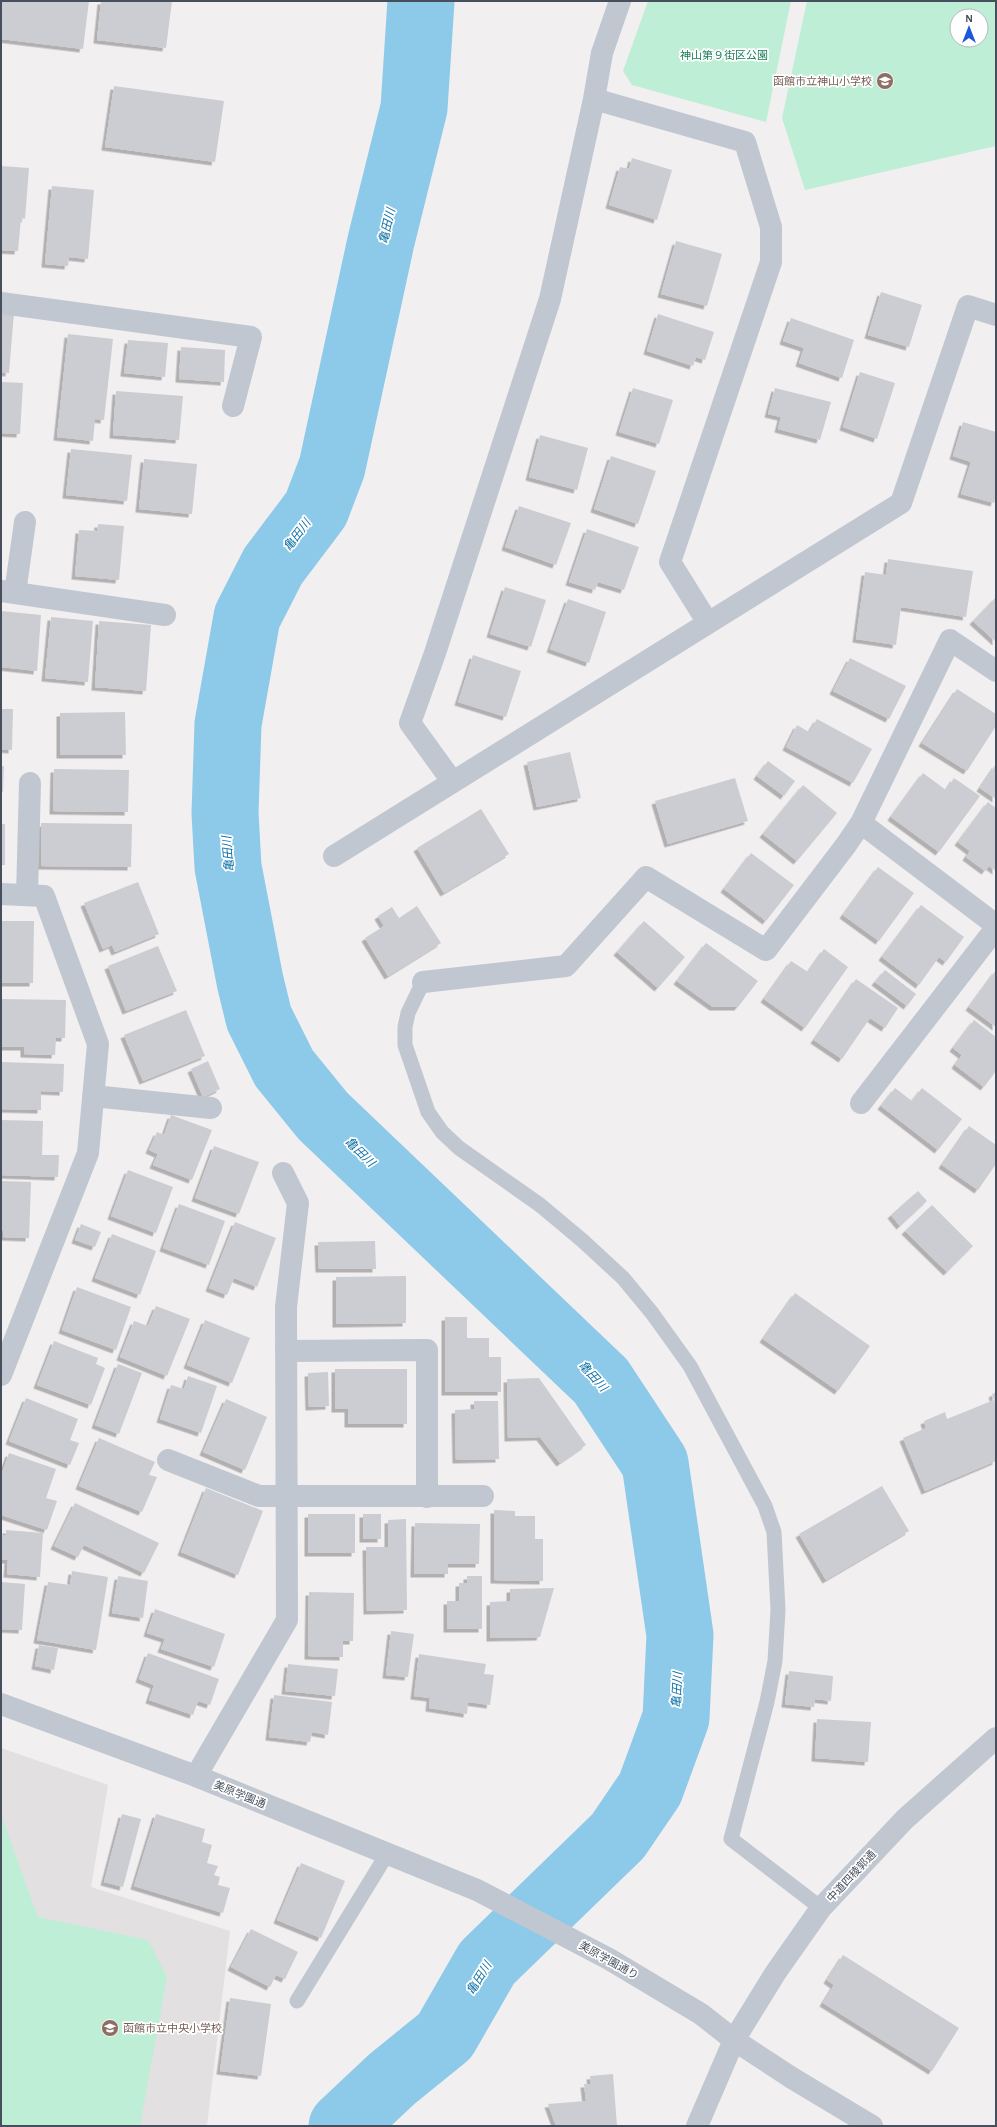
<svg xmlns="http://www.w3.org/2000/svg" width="997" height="2127" font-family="'Alegreya Sans','Noto Sans JP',sans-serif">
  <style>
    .education { fill: #e2e0e1 }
    .green { fill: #bfeed7; fill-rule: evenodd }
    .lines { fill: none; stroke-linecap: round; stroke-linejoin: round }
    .river { stroke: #8dc9e9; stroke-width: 67 }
    .building { fill: #cccdd3; filter: url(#shadow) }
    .service { stroke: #c0c7d0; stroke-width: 15 }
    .minor { stroke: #c0c7d0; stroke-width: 22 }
    .tertiary { stroke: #c0c7d0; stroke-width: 22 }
    .labels { text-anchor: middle; stroke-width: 3.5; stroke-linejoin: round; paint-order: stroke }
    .park-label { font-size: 11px; fill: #1a7c58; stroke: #fff }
    .education-label { font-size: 11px; fill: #785e54; stroke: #fff; text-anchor: end }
    .street-label { font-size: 11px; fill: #474f5c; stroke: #fff }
    .water-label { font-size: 12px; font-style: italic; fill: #1072a6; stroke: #fff }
  </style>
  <defs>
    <filter id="shadow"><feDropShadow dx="-3.5" dy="3.5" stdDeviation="0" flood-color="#0004"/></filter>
  </defs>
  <rect width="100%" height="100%" fill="#f1efef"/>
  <path class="education" d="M1 1748 108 1785 91 1887 230 1931 207 2126H1Z"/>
  <path class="green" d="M648 1H791L766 122 632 85 623 71Z
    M807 1H996V146L805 190 782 118ZM957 16H981V40H957Z
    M1 1815 38 1917 148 1940 167 1977 140 2126H1Z"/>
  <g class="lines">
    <path class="river" d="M342 2126 392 2079 445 2036 487 1963 618 1836 650 1789 676 1718 680 1635 655 1463 601 1381 323 1116 284 1068 259 1018 250 981 228 867 225 813 228 724 247 617 273 566 316 509 332 467 381 241 414 108 421 1"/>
  </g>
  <path class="building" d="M1 1H89L83 49 1 39Z
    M101 1H172L166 48 97 40Z
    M114 86 224 101 215 162 105 147Z
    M632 158 672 170 657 220 609 205 620 167 629 169Z
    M1 166 29 168 25 219 21 218 18 251 1 250Z
    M52 186 94 190 88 259 69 257 68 266 45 264Z
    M676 241 722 254 707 306 661 294Z
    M881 292 922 305 909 347 868 335Z
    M1 312 14 313 9 373 1 372Z
    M658 314 714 332 705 360 696 357 693 366 647 351Z
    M791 318 854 340 842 378 799 363 804 348 783 341Z
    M68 334 113 339 104 420 95 419 93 441 57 437Z
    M128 340 168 343 165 377 124 373Z
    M181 347 225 350 224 382 179 379Z
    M860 372 895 383 877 439 843 427Z
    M1 382 23 383 20 434 1 433Z
    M633 388 673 400 659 444 619 432Z
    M775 388 831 402 820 440 778 429 781 417 768 414Z
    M116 391 183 396 179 440 113 435Z
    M963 422 996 432V497L994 503 961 494 971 462 953 456Z
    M540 435 588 448 577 490 529 477Z
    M71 449 132 455 127 501 66 495Z
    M611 456 656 471 638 524 594 509Z
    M144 459 197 464 192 514 139 509Z
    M519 506 571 523 556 565 505 547Z
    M98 524 124 526 119 580 75 576 79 530 97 531Z
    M587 529 639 547 624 590 598 582 595 590 569 582Z
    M888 559 973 571 966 617 901 607 896 645 856 639 865 572 886 575Z
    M505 587 546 600 531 647 490 634Z
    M996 597V642L973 621Z
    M568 599 606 612 589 663 550 649Z
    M1 611 41 615 37 671 1 667Z
    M51 617 93 621 88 682 45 678Z
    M99 621 151 625 146 691 95 687Z
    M473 655 521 671 506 717 458 702Z
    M850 658 906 686 889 719 833 691Z
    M957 689 996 714V726L967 771 922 743Z
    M1 709H13L12 750 1 749Z
    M125 712 126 755H60V713Z
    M817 719 872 749 853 783 786 747 797 725 809 732Z
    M570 752 581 798 537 807 527 762Z
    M768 761 795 781 784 796 757 776Z
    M996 764V799L980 788Z
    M1 766H4L3 792H1Z
    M54 769 129 770 128 812 53 811Z
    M923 773 946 790 954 778 980 796 939 852 891 817Z
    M735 778 748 821 668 844 655 801Z
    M803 785 837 813 797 861 763 834Z
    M988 802 996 808V871L989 866 985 871 966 857 970 851 958 842Z
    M481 809 509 854 444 893 417 848Z
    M41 823 132 824 131 867 41 866Z
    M1 824H5V865H1Z
    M751 853 794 885 766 921 724 889Z
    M878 867 914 893 879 941 843 915Z
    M138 882 159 934 115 952 112 945 103 949 84 903Z
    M921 905 964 937 946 962 939 957 919 985 882 957Z
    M417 906 441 943 388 976 365 938 384 926 378 916 392 907 399 918Z
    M1 921H34L33 983H1Z
    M644 921 685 957 658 988 617 952Z
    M706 943 758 981 738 1007H713L677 981Z
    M158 946 177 991 126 1011 108 966Z
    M824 949 848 967 805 1028 764 999 791 961 808 972Z
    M885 970 916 994 907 1006 875 982Z
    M996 970V1027L969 1007Z
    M856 979 898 1008 885 1028 870 1018 842 1059 814 1040Z
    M1 999 66 1000 65 1038H56L55 1055 24 1054V1047H1Z
    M186 1010 205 1056 143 1081 124 1035Z
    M974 1020 996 1037V1071L984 1087 955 1065 962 1055 953 1048Z
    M208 1061 220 1089 203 1097 191 1069Z
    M1 1062 64 1064 63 1092 41 1091V1110L1 1109Z
    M895 1088 912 1101 922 1088 962 1119 938 1150 881 1106Z
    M171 1115 212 1130 192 1180 153 1165 158 1154 149 1150 157 1132 164 1135Z
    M1 1120 43 1121 42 1155H59L58 1177 1 1175Z
    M969 1126 996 1145V1164L978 1190 942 1165Z
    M214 1146 259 1162 239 1214 195 1198Z
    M128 1170 173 1187 156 1233 111 1216Z
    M1 1181 31 1182 29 1238 3 1237V1231H1Z
    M918 1191 927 1201 900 1226 891 1215Z
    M179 1204 225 1221 209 1265 163 1248Z
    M932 1205 973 1246 947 1272 905 1231Z
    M235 1222 276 1238 257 1287 234 1278 227 1295 209 1288Z
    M81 1224 101 1232 95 1247 75 1240Z
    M112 1234 156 1251 140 1295 95 1278Z
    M375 1241 376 1269H319L318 1242Z
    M406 1276V1323L336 1324V1277Z
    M77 1287 131 1307 116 1350 62 1330Z
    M795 1293 870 1346 838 1391 763 1339Z
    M156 1306 190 1319 167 1376 120 1357 134 1321 148 1326Z
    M445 1317H467V1338H489V1357H501V1392H445Z
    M205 1320 250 1338 232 1383 187 1365Z
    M54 1341 98 1358 96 1364 105 1368 91 1405 37 1385Z
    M118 1364 142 1373 119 1434 95 1425Z
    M335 1369H407V1424H348V1409H335Z
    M328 1372 329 1406 309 1407 308 1373Z
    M188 1376 217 1386 201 1433 160 1419 171 1385 184 1389Z
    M539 1378 586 1445 560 1463 540 1437 508 1438 507 1379Z
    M996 1392V1461L925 1491 903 1438 926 1428 924 1421 945 1412 947 1419 994 1400 992 1394Z
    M26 1398 78 1419 70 1440 79 1443 70 1465 9 1441Z
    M226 1399 267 1417 245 1470 203 1452Z
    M474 1401H498L499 1459 456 1460 455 1410 474 1409Z
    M99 1438 155 1462 149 1475 157 1477 142 1512 79 1486Z
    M9 1453 56 1469 46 1498 57 1501 47 1530 1 1515V1476Z
    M882 1486 909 1531 826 1580 799 1534Z
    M206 1488 263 1511 238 1575 181 1552Z
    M75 1503 159 1543 144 1573 84 1545 78 1557 54 1546Z
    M494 1510 515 1511V1516H535V1539H543V1581L494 1580Z
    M308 1514H355V1553H308Z
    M363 1514H381V1539H363Z
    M406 1519 407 1610 367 1611 366 1547H388V1520Z
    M415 1523 480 1524 479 1564H448V1574H414Z
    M6 1530 43 1533 40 1577 7 1574 8 1560H1V1535H6Z
    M72 1571 108 1577 96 1650 37 1640 48 1582 70 1585Z
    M118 1576 148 1581 143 1618 112 1613Z
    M467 1576H482V1629H447V1601H459V1583H467Z
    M1 1582 25 1584 22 1630 1 1629Z
    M554 1588 540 1637 490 1638V1602L510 1601V1589Z
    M309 1592 354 1593 353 1641H343V1657L308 1656Z
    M155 1609 225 1634 214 1667 161 1649 165 1639 147 1633Z
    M391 1631 414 1634 408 1677 386 1675Z
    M39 1645 58 1648 54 1670 35 1666Z
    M148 1653 219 1679 210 1705 198 1701 193 1715 149 1700 154 1685 139 1679Z
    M419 1654 486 1664 484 1674 494 1675 490 1705 468 1702 467 1714 429 1708 430 1698 414 1696Z
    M288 1664 338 1669 335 1696 285 1691Z
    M789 1671 833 1676 831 1701 815 1699 814 1707 785 1704Z
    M274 1695 332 1702 328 1735 312 1732 310 1742 269 1737Z
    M817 1719 871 1722 868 1762 815 1758Z
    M122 1814 141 1819 123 1887 104 1882Z
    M156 1814 205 1829 202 1842 212 1845 207 1863 218 1866 214 1875 220 1877 218 1885 230 1888 223 1913 134 1886Z
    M301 1863 345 1881 321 1938 277 1920Z
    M251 1929 298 1952 285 1979 276 1975 270 1987 231 1967Z
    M843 1955 959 2028 932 2071 823 2003 834 1985 827 1980Z
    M230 1998 271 2004 261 2076 220 2071Z
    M613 2074 617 2126H556L548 2104 586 2101 584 2084H591L590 2076Z"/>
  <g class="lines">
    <path class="service" d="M423 982 408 1013 405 1027V1045L428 1112 442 1132 459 1148 540 1205 583 1241 623 1278 652 1313 690 1366 765 1506 774 1532 778 1610 775 1661 767 1702 731 1839 821 1908
      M297 2001 387 1854"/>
    <path class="minor" d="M594 99 745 142 771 227V262L670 562 708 623
      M1 303 251 337 233 406
      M1 591 165 615
      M15 593 25 522
      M452 781 410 723 435 653 550 299 594 99 602 53 620 1
      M861 823 996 925
      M334 856 901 503 968 306 996 315
      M1 894 44 896 98 1044 88 1153 1 1375
      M27 895 30 783
      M423 982 566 966 646 877 766 950 846 845 861 823 950 640 996 671
      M93 1096 211 1108
      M861 1103 996 928
      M286 1351 427 1350V1497
      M168 1460 259 1496H483
      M196 1776 287 1620 286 1307 298 1203 283 1173"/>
    <path class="tertiary" d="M1 1704 196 1776 477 1890 609 1959 701 2014 734 2040 792 2078 872 2126
      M697 2126 734 2040 776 1972 821 1908 905 1819 996 1738"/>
  </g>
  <defs>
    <g id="school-disc" transform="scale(0.9)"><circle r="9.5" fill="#8d6e63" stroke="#fff"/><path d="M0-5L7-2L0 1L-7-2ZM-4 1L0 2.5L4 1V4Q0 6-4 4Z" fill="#fff"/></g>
  </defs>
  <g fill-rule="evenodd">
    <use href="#school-disc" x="885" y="81"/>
    <use href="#school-disc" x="110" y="2028"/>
  </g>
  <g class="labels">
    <g class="park-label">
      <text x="724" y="59">神山第９街区公園</text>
    </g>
    <g class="education-label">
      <text x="872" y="85">函館市立神山小学校</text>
      <text x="123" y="2032" text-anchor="start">函館市立中央小学校</text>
    </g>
    <g class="street-label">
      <text transform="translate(240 1794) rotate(22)" y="4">美原学園通</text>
      <text transform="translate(851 1876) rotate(-47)" y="4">中道四稜郭通</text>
      <text transform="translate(609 1960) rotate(29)" y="4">美原学園通り</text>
    </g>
    <g class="water-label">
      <text transform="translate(387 226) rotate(-77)" y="4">亀田川</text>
      <text transform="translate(297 535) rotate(-53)" y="4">亀田川</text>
      <text transform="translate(228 854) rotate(-95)" y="4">亀田川</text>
      <text transform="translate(360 1152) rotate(44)" y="4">亀田川</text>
      <text transform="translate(593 1376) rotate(48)" y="4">亀田川</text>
      <text transform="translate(677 1690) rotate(-87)" y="4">亀田川</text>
      <text transform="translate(479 1978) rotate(-58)" y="4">亀田川</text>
    </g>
  </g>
  <rect width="997" height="2127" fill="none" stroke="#474f5c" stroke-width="4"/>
  <g transform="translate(969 28)"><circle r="19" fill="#ffffff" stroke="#b5b9be"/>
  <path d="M0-3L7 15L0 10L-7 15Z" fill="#1e57dc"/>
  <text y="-6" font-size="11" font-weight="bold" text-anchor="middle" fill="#474f5c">N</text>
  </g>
</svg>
